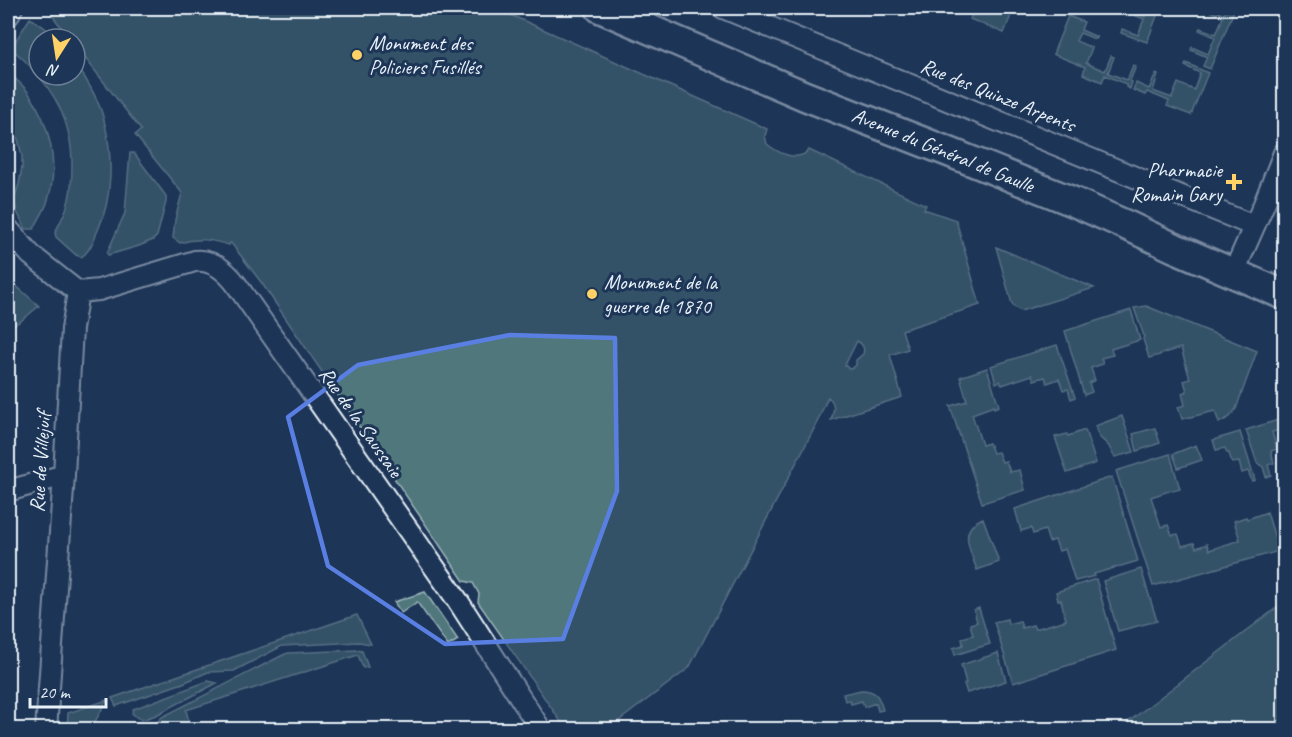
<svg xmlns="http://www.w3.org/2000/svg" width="1292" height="737" font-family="Caveat,sans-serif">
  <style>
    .green { fill: #4f777b; stroke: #9cb4ba; stroke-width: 1.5; fill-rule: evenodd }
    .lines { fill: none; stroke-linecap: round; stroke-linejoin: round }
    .minor-casing { stroke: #e8f1f8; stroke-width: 24 }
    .secondary-casing { stroke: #e8f1f8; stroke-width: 33 }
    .minor { stroke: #1d3557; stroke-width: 20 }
    .secondary { stroke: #1d3557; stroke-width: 28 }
    .marked { fill: none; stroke: #5a7fe2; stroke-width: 4.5; stroke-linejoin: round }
    .poi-dot { fill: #ffd166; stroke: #1d3557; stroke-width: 2 }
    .labels { text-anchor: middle; stroke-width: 6; stroke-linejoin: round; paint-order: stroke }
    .poi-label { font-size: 21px; fill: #e8f1f8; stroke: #1d3557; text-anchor: start }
    .street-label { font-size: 21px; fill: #e8f1f8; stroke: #1d3557 }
  </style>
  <rect width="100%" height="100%" fill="#1d3557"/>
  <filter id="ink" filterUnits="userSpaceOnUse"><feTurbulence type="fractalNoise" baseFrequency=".0167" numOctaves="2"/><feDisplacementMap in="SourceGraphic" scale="12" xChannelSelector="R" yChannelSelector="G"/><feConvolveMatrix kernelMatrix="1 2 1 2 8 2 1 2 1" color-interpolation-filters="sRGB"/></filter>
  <g filter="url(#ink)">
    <path class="green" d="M54 8H495L767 129 765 136 767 144C778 153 798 163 809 150L926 205 924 209 956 220 980 305 902 330 908 349 890 355 902 397 831 420C834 411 836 403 828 397L816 425 689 668 608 729H566L478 602 479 594 473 583 464 581 261 282 231 243H230L229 245C212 240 198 237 180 243L173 238 175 220 182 193 135 135 141 130 75 45V39H70L52 15ZM857 341C863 344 865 348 863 354L856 360V365L853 368 849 369 845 365Z
      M975 8H1014L1004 33 970 19Z
      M1149 8H1160L1147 42 1121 33 1122 29 1138 35 1144 19 1129 13 1130 10 1146 17Z
      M1208 8 1224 14 1227 8H1235L1210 69 1203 66 1207 57 1191 50 1192 47 1208 54 1215 37 1199 30 1200 28 1216 34 1223 17 1207 10Z
      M1068 16 1084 22 1081 30 1097 37 1095 39 1080 33 1076 41 1092 48 1086 63 1105 71 1111 56 1114 57 1108 73 1127 80 1133 65 1136 66 1130 81 1132 82 1130 89 1126 87V84L1105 75 1102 82 1083 74 1085 67 1053 54Z
      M30 18 44 27 57 39H39V75H75V63C87 80 99 100 104 120 113 155 113 197 98 230 94 239 90 252 81 257L76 255 56 237 55 233C60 221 67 211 69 199 72 187 72 174 72 162 71 113 47 79 11 48Z
      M1186 63 1208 73 1191 115 1167 106 1169 101 1147 92 1145 95 1133 90 1136 83 1149 89 1156 74 1158 75 1153 91 1172 98 1178 83 1194 90 1200 73 1185 66Z
      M8 72C14 78 22 84 28 92 50 123 60 166 47 203 44 212 38 220 34 229H26L17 212 14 200 19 184 22 167V156L18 139 8 117Z
      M130 153H134L166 196V202L157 236 153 240 139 246 108 255 107 253 125 213Z
      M996 247 1094 288 1021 311 1014 307 1012 304Z
      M13 283 39 306 21 321 8 328V285Z
      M1146 306 1257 351 1236 409 1230 417 1219 423 1215 411 1182 419 1178 407 1185 405 1182 393 1187 391 1184 381 1190 379 1181 348 1160 354V355L1149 358 1143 339 1144 336 1134 308Z
      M1131 310 1140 340 1111 349 1113 355 1101 358 1103 364 1091 368 1095 380 1089 383 1092 392 1084 395 1065 331Z
      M1057 345 1075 397 1071 399 1068 389 1063 390 1059 379 1047 383 1045 377 1034 380 1032 375 1002 385 1000 381 996 383 991 366Z
      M987 368 999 406 994 408V406L972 414 982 445 989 443 993 453 998 452 1002 462 1006 461 1010 472 1020 470 1025 490 982 503 950 406 967 401 960 377Z
      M1122 416 1134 452 1115 457C1111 453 1111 448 1107 444 1098 436 1099 438 1095 426Z
      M1278 420 1281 430 1272 432 1277 449 1271 451 1274 463 1268 465 1271 475 1266 477 1263 467 1257 463 1246 430Z
      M1155 428 1160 443 1137 451 1133 434Z
      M1085 430 1096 463 1067 473 1055 437 1067 434 1068 436Z
      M1240 432 1255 480 1252 481 1248 471 1242 473 1239 462 1232 463 1229 453H1227L1225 448 1216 450 1213 440Z
      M1196 445 1202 460 1178 468 1173 454Z
      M1170 454 1180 489 1173 491 1172 490 1151 497 1161 527 1168 525 1172 535 1178 534 1182 546 1194 543 1196 548 1207 544 1209 550 1240 540 1234 521 1246 517 1247 519 1267 512 1279 551 1153 586 1116 471Z
      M1112 477 1138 561 1094 574 1095 576 1075 581 1065 549 1059 551 1055 540 1049 542 1045 530 1033 534 1031 528 1021 531 1015 509Z
      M983 518 999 562 977 570C970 550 957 529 983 518Z
      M1141 569 1157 621 1118 631 1103 581Z
      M1096 579 1116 650 1013 683 994 622 1007 619 1008 624 1020 621 1022 628 1033 625 1035 629 1066 620 1061 600H1058L1056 592Z
      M425 592 458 640 448 646 417 602 401 613 394 602Z
      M1284 602V729H1118L1136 716Z
      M979 608 990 644 955 655 953 648 963 645 962 638 973 635 970 624 977 622 974 610Z
      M357 615 371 644 359 642 282 646 234 671 208 672 183 683 116 706 112 698Z
      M358 650 362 651 368 667 363 668 358 655 186 710 191 729H152L156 723 162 717 283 655 288 653Z
      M998 653 1006 681 967 693 964 684 966 683 961 665Z
      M208 681 217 683 156 715 142 720 136 717 132 713 133 709Z
      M861 690C876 690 879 696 883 710L878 711 876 703 864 707 862 701 851 704 850 700 845 701 843 694Z
      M107 700 91 729H67L68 713Z"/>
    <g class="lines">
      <g class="minor-casing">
        <path id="minor" d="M723 8 1254 226
          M8 16 12 8
          M8 229 31 255 78 292
          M1233 274 1264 204 1284 153
          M78 292 99 290 195 261C213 259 226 271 236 284L458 601 541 730
          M8 491 64 475
          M46 730 64 475 72 329 78 292"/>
      </g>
      <g class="secondary-casing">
        <path id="secondary" d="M600 8 805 96 949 152 1074 202 1126 225 1175 248 1284 295"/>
      </g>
      <use href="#minor" class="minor"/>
      <use href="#secondary" class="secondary"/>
    </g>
  </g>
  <path d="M0 0H1292V737H0ZM510 335 615 338 617 491 563 639 445 644 328 566 288 417 358 365Z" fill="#1d3557" fill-opacity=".55" fill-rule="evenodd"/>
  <path class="marked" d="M510 335 615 338 617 491 563 639 445 644 328 566 288 417 358 365Z"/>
  <g class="poi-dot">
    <circle cx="357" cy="55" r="6"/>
    <path d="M1231 173h6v6h6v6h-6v6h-6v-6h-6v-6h6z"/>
    <circle cx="592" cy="294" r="6"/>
  </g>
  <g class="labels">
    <g class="poi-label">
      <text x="369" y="50">Monument des<tspan x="369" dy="24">Policiers Fusillés</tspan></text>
      <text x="1222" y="177" text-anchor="end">Pharmacie<tspan x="1222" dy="24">Romain Gary</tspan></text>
      <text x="604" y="289">Monument de la<tspan x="604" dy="24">guerre de 1870</tspan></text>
    </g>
    <g class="street-label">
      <text transform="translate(998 95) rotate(22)" y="7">Rue des Quinze Arpents</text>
      <text transform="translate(943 150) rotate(22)" y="7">Avenue du Général de Gaulle</text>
      <text transform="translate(361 422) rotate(55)" y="7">Rue de la Saussaie</text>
      <text transform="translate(40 462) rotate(-86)" y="7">Rue de Villejuif</text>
    </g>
  </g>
  <rect width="1292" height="737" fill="none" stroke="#1d3557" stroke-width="30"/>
  <rect x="15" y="15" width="1262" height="707" fill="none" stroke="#e8f1f8" stroke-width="2" filter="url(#ink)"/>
  <g transform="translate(57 57) rotate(192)"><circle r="28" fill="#1d3557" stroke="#6e8097" stroke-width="1.5"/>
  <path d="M0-4.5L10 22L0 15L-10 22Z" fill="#ffd166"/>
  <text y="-9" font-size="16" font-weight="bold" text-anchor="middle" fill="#e8f1f8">N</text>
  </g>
  <path d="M30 698v9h76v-9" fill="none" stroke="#e8f1f8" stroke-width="3"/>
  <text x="39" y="698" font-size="18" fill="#e8f1f8" stroke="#1d3557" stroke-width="4.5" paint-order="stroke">20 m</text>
</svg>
